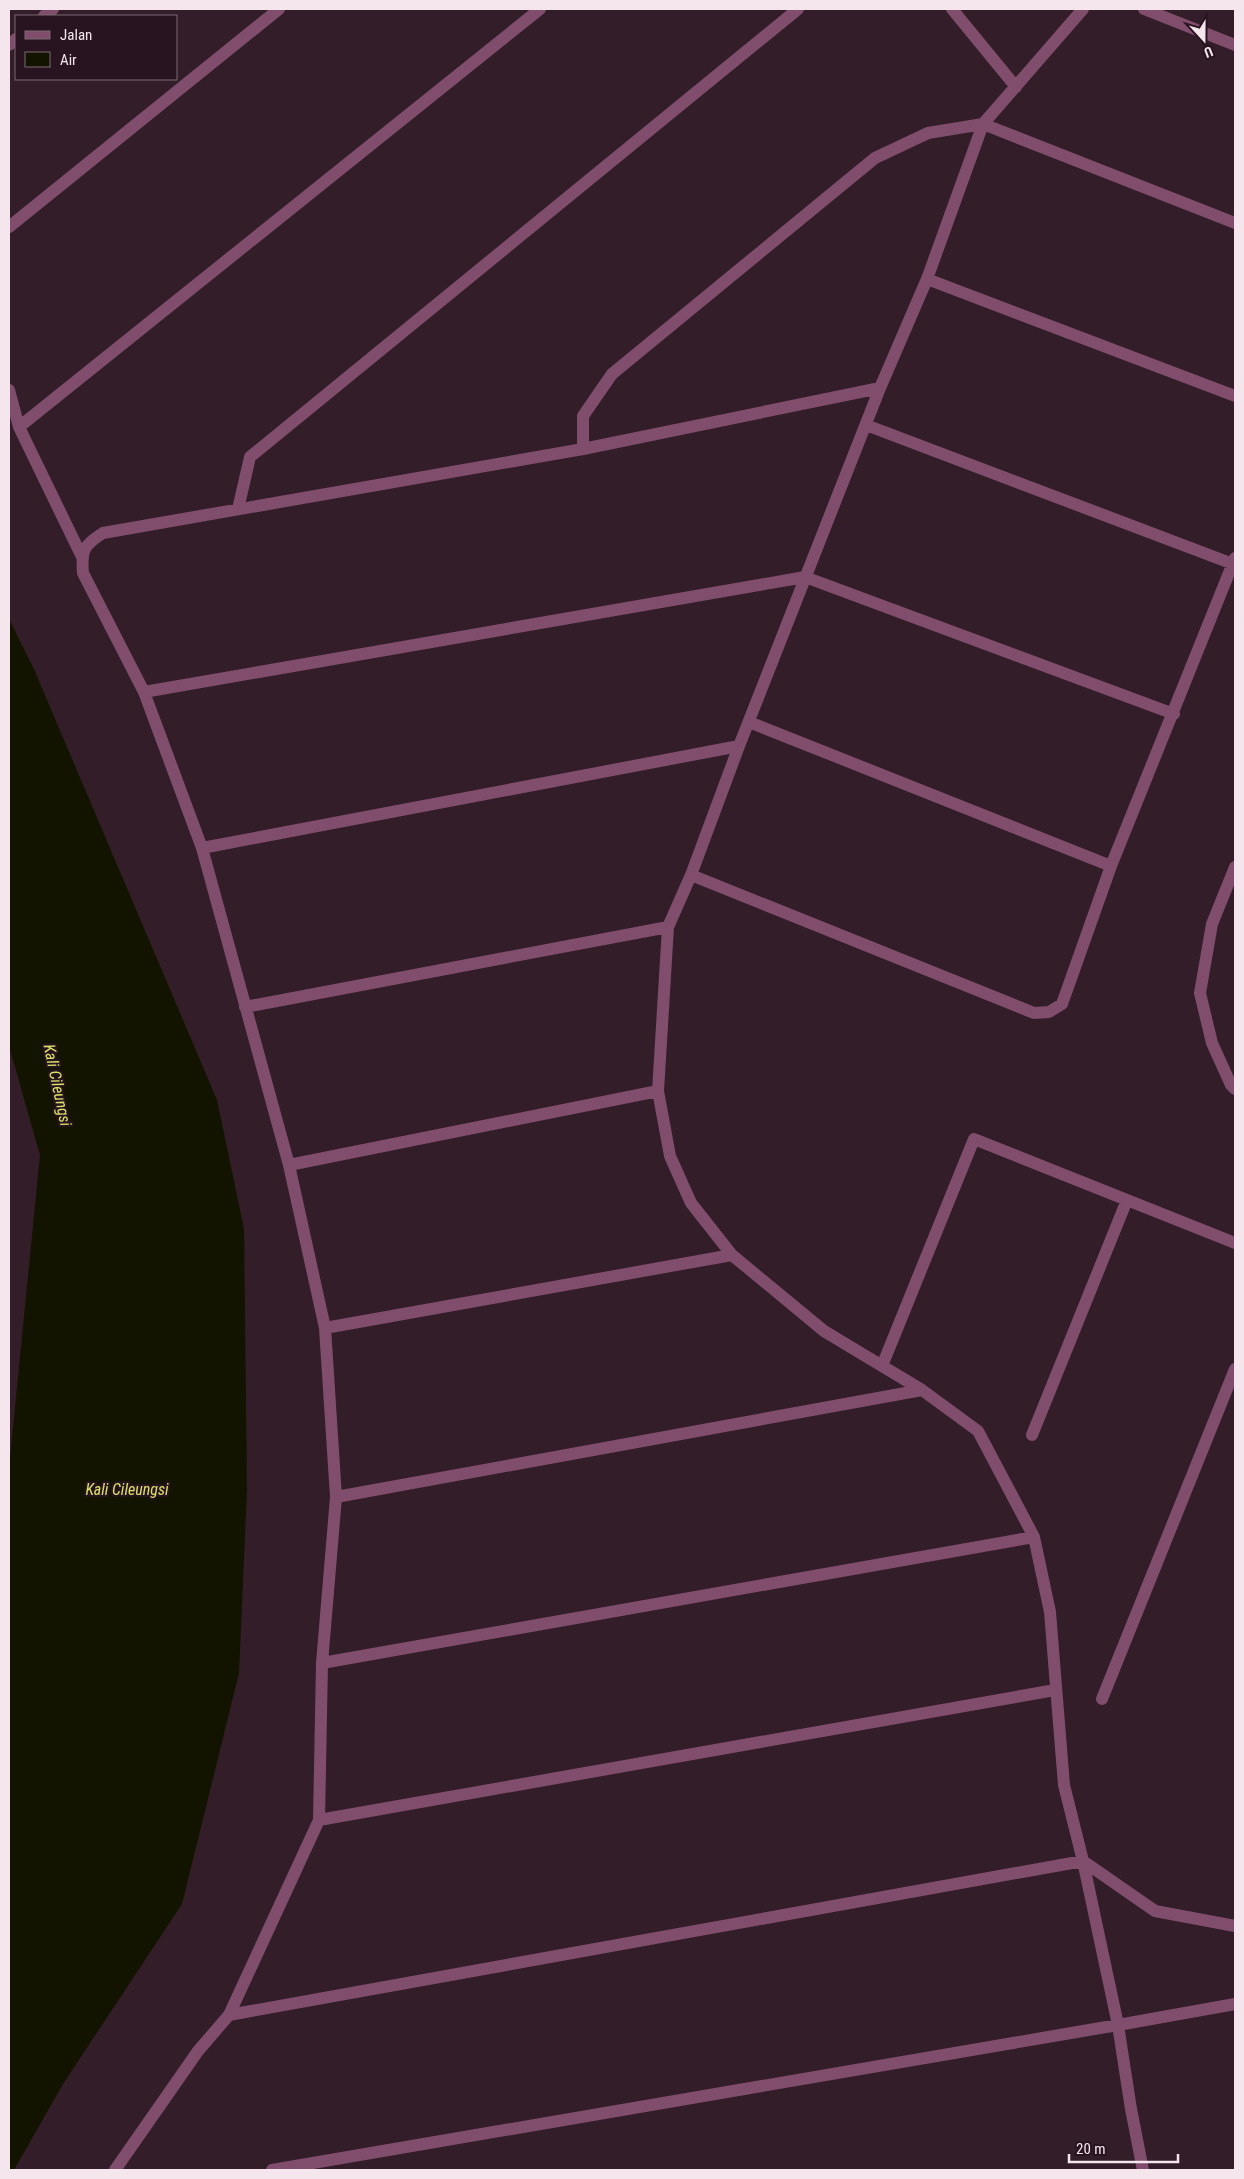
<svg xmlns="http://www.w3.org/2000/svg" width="1244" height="2179" font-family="'Roboto Condensed',sans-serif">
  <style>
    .water { fill: #121400 }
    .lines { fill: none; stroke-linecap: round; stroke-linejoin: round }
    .street { stroke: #804d6c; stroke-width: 12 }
    .labels { text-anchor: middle; stroke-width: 4; stroke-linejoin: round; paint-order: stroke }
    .water-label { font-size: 16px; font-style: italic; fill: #d9e265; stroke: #281420 }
  </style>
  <rect width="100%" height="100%" fill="#321d29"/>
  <path class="water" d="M9 619 33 667 217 1100 244 1229 247 1490 239 1673 182 1904 63 2084 14 2170H9V1468L40 1155 9 1046Z"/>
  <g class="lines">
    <path class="street" d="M952 9 1016 87
      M1144 9 1235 45
      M44 16 53 9
      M9 45 16 39
      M9 227 279 9
      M927 279 1235 396
      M9 390 19 427 82 557
      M866 425 1233 564
      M19 427 540 9
      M583 449V416L612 374 875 158 928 133 983 124 1235 223
      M238 509 250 457 798 9
      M144 692 805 577 1174 714
      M749 722 1111 866
      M202 848 739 746
      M1235 867 1212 924 1200 993 1212 1043 1231 1085 1235 1089
      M691 875 1034 1013 1049 1012 1062 1004 1111 866 1235 558
      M245 1007 668 927
      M658 1091 670 1156 691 1203 732 1255 824 1331 922 1390 978 1431 1034 1537 1050 1612 1064 1785 1083 1861 1118 2025 1235 2004
      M289 1165 202 848 144 692 83 573C81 550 84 545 103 533L583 449 880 388
      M325 1328 732 1255
      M882 1366 974 1139 1235 1243
      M1032 1435 1127 1200
      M336 1497 922 1390
      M322 1663 1034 1537
      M1102 1699 1235 1369
      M319 1820 1055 1690
      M229 2015 1083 1861 1155 1911 1235 1926
      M115 2170 198 2051 229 2015 319 1820 322 1663 336 1497 325 1328 289 1165 658 1091 668 927 691 875 739 746 880 388 927 279 983 124 1083 9
      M272 2170 1118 2025 1131 2109 1143 2170"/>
  </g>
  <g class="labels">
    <g class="water-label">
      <text transform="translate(58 1085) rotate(78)" y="6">Kali Cileungsi</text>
      <text x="127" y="1495">Kali Cileungsi</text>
    </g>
  </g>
  <rect width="1244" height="2179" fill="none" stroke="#f5e6ee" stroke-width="20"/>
  <rect x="15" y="15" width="162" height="65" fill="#281420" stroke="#7a6872"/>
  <rect x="25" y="31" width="25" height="8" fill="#804d6c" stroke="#7a6872"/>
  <text x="60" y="40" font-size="15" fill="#f5e6ee">Jalan</text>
  <rect x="25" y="52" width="25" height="15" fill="#121400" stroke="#7a6872"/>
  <text x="60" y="65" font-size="15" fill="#f5e6ee">Air</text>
  <g transform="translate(1204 40) rotate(159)" stroke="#281420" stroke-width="4" paint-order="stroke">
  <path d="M0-4L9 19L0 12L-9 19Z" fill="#f5e6ee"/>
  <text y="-8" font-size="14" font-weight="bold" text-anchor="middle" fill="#f5e6ee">U</text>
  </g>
  <path d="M1069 2154v8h109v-8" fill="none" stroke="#f5e6ee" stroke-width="2.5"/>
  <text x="1076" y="2154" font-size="15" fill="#f5e6ee" stroke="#281420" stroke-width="4" paint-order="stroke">20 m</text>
</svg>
